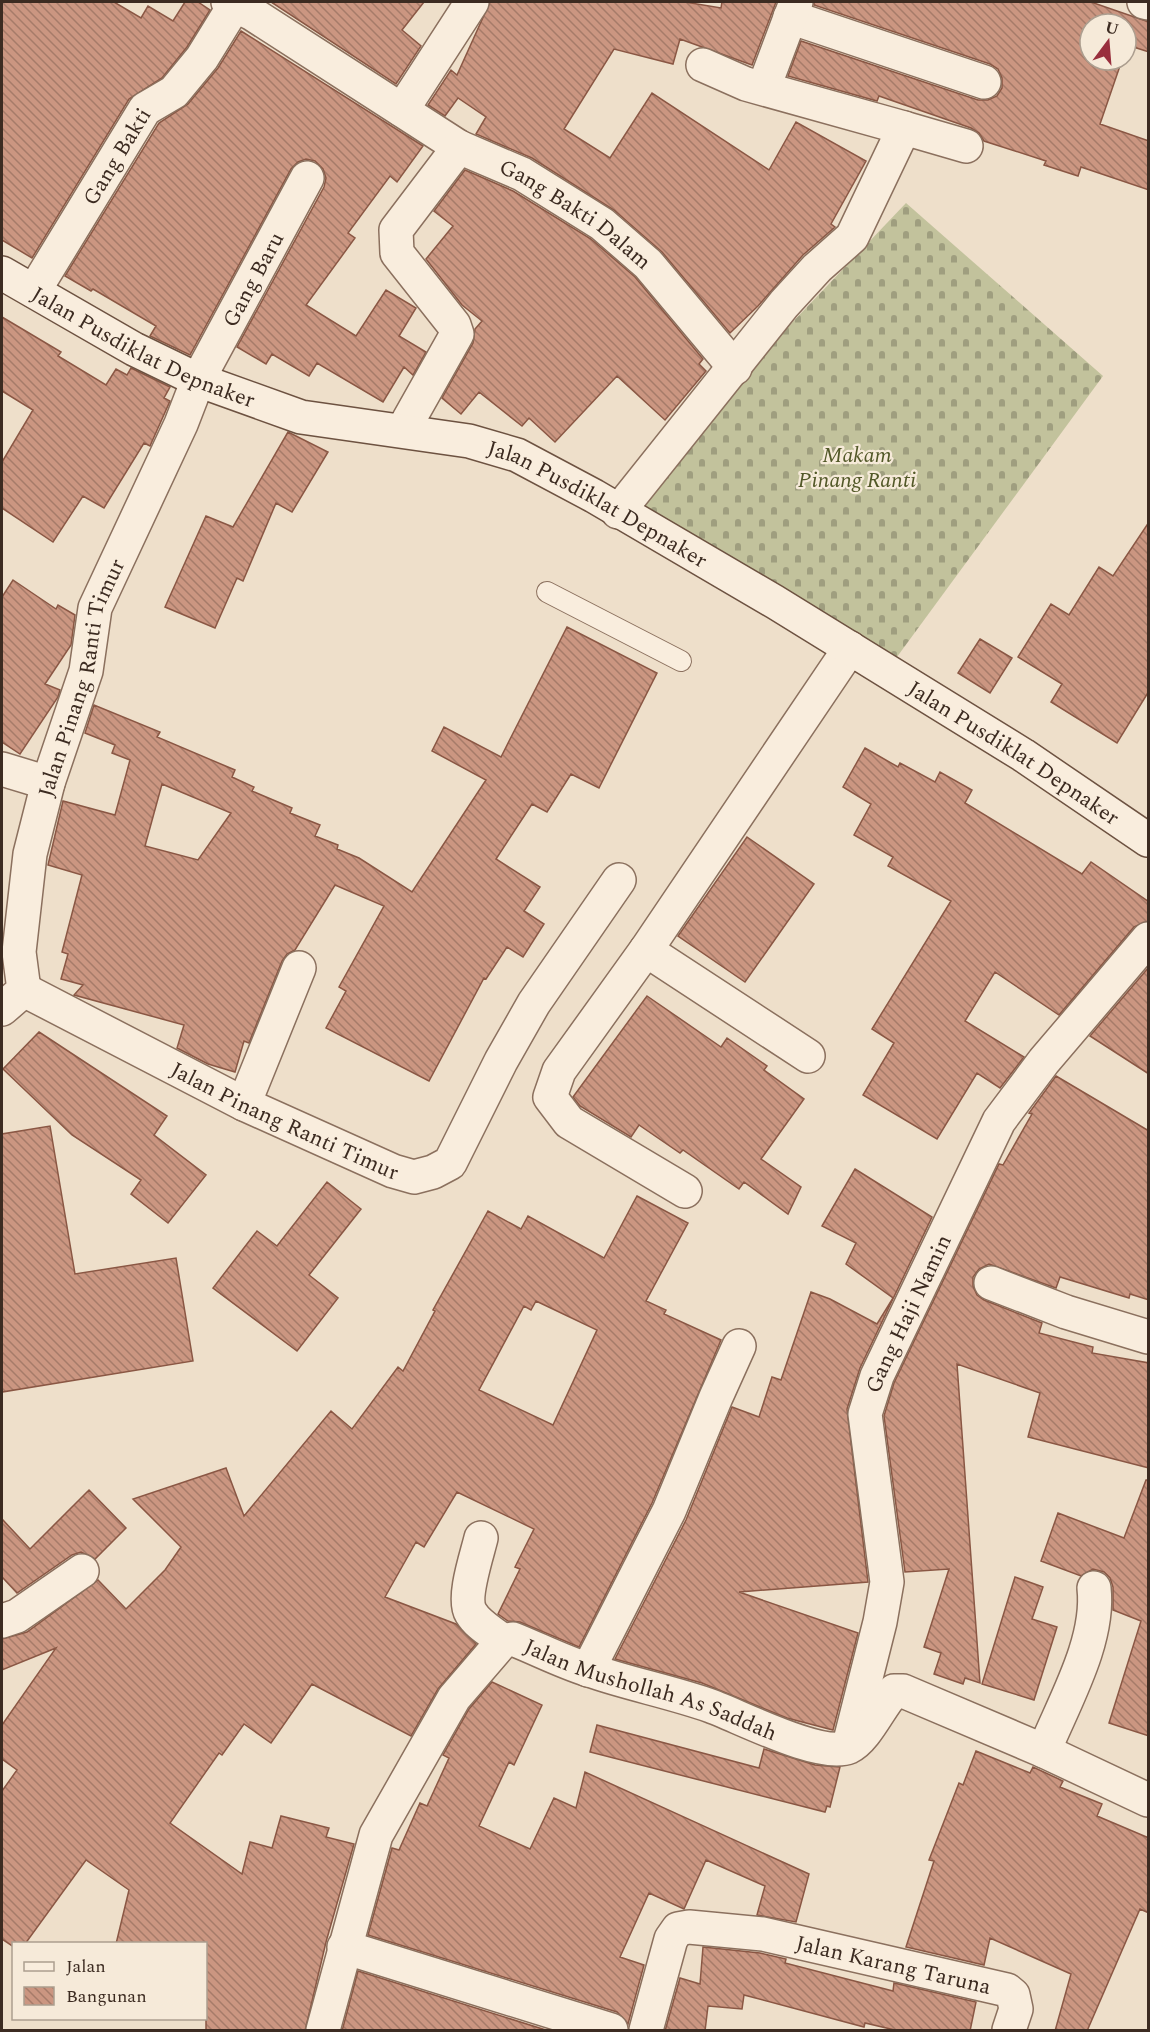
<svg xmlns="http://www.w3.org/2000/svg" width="1150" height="2032" font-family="Spectral,serif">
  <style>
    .cemetery { fill: url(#cemetery-stones) }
    .building { fill: url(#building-back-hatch); stroke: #8a5744; stroke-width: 1.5; fill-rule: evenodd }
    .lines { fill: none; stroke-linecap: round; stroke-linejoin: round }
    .lane-casing { stroke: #8b705e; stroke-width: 22 }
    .street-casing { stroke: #8b705e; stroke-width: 36 }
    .secondary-casing { stroke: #6d5241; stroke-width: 36 }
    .lane { stroke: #f9eddd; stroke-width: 20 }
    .street { stroke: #f9eddd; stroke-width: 33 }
    .secondary { stroke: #f9eddd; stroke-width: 33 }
    .labels { text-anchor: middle; stroke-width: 4.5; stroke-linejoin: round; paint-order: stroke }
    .street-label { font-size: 22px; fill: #3c2b21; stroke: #f6ead9 }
    .park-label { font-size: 22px; font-style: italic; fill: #525828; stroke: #f6ead9 }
  </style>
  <defs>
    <pattern id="cemetery-stones" width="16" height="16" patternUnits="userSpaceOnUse" patternTransform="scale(1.5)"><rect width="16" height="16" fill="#c2c29c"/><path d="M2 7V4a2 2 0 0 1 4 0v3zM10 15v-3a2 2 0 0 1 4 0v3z" fill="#9f9e7f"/></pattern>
    <pattern id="building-back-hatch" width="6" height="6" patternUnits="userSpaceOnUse" patternTransform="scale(1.5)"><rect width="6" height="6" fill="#cb9681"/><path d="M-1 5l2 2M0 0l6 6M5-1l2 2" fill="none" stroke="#a67b69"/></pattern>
  </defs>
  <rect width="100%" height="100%" fill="#eedfca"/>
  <path class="cemetery" d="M906 203 1103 376 894 661 627 496Z"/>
  <path class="building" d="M2 2H114L141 18 148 6 173 21 185 2H198L210 10 187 47 162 78 129 99 32 258 2 240Z
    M271 2H424L402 30 421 46 396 84Z
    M490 2H685L721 8 722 2H776L752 65 680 39 673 64 614 49 564 129 610 158 652 93 769 170 796 122 866 161 831 224 835 227 803 255 758 306 730 333 662 252 614 210 532 158 476 134 486 117 458 98 445 116 428 105 451 70 457 75Z
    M814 2H1091L1149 22V52L1127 45 1126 48V24H1090V60H1122L1100 124 1149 141V190L1081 167 1078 176 1044 165 1046 161 984 141 979 133 971 128 879 96 877 101 788 76 801 41 978 100H988L997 96 1002 88V78L998 69 990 64 814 5Z
    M241 31 423 146 397 182 390 176 348 233 355 238 306 305 356 336 386 290 416 308 399 336 426 352 413 375 404 367 383 402 317 363 309 376 272 354 266 364 237 347 324 187 326 178 323 169 315 161 306 159 298 162 291 169 190 355 150 336 156 326 93 289 91 291 65 276 159 123 188 104 218 68Z
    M465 170 513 191 591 239 635 277 703 359 699 364 706 371 665 420 617 376 555 442 529 418 522 426 479 392 461 414 442 398 473 343 475 329 482 321 462 305 426 259 453 226 434 211Z
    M2 317 61 352 58 356 106 385 116 369 127 375 131 368 170 387 164 398 170 401 150 446 144 443 104 508 83 496 53 542 2 508V462L33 410 2 391Z
    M288 432 328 452 292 512 276 503 243 581 237 578 215 628 165 607 206 516 233 527Z
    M1149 522V691L1117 743 1051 702 1062 684 1018 657 1051 604 1069 615 1099 567 1113 576Z
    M13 580 56 609 58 605 75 615 71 645 45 684 60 690 58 697 20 754 2 742V597Z
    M567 627 657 673 599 788 571 774 547 812 532 804 496 859 540 887 524 911 544 924 523 957 507 947 486 979 484 978 429 1081 326 1028 346 991 339 987 384 906 335 885 295 950 287 954 282 961 249 1043 244 1041 235 1072 208 1064 177 1048 184 1025 74 995 83 985 61 979 68 954 62 952 82 875 48 865 63 801 115 815 130 760 112 753 115 745 85 733 94 705 160 732 157 737 235 770 232 777 254 787 252 791 292 808 290 813 320 825 315 836 338 845 337 849 359 858 412 892 486 780 432 751 444 727 501 757ZM162 784 231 813 198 860 145 846Z
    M980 639 1012 658 990 693 958 673Z
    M865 748 898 767 900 763 935 782 940 772 972 790 965 803 1082 874 1091 862 1149 902V921L1134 927 1059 1015 995 972 965 1021 1024 1057 1000 1088 977 1073 937 1139 863 1095 894 1043 872 1029 951 901 888 866 893 857 854 835 871 804 843 787Z
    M747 837 814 884 745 982 678 936Z
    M1149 967V1074L1090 1036Z
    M647 996 721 1047 727 1038 767 1066 764 1070 804 1099 761 1159 801 1187 788 1214 744 1182 739 1189 683 1150 680 1153 639 1125 631 1137 580 1106 573 1097Z
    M39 1032 167 1116 154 1135 206 1175 168 1223 131 1194 141 1180 72 1135 3 1069Z
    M1056 1076 1149 1131V1300L1130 1294 1129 1298 1060 1277 1056 1288 989 1264 979 1269 973 1277V1286L977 1295 984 1300 1042 1323 1039 1333 1093 1347 1092 1353 1149 1363V1468L1028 1437 1040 1393 957 1364 980 1683 965 1678 963 1684 934 1674 941 1653 924 1647 949 1569 905 1572 884 1416 894 1383 999 1164 1003 1165 1032 1114 1029 1113Z
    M50 1126 75 1274 176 1258 193 1361 2 1392V1134Z
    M855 1169 932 1217 860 1368 847 1409 868 1582 739 1592 858 1633 833 1730 787 1718 702 1683 615 1659 686 1520 732 1407 759 1417 772 1377 781 1380 811 1292 830 1299 877 1324 893 1298 846 1264 856 1243 822 1226Z
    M327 1182 361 1209 309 1275 338 1298 297 1351 213 1288 257 1231 277 1246Z
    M637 1196 688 1223 646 1301 666 1310 664 1314 721 1340 652 1503 579 1647 520 1622 508 1621 498 1614 520 1569 515 1567 534 1529 457 1492 424 1547 416 1542 385 1597 456 1624 476 1644 438 1689 411 1736 312 1684 271 1743 244 1724 222 1755 219 1753 170 1823 242 1874 250 1842 272 1848 281 1816 329 1828 326 1837 354 1844 326 1942 305 2031H206V1944H116L129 1890 86 1860 25 1944H14V1947L2 1939V1791L17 1770 2 1759V1725L56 1648 2 1670V1639L27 1632 98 1580 126 1609 165 1570 181 1547 133 1499 226 1468 244 1516 331 1411 352 1429 398 1367 403 1371 435 1311 433 1310 488 1211 521 1229 528 1216 604 1258ZM536 1301 597 1330 553 1425 479 1390 524 1306 531 1310Z
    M1146 1480H1149V1736L1109 1723 1141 1621 1113 1610V1587L1110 1578 1104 1572 1093 1569 1081 1576 1041 1561 1058 1513 1124 1538Z
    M89 1490 126 1528 95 1559 81 1552 72 1555 17 1593 2 1577V1519L30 1549Z
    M1015 1577 1043 1587 1032 1619 1057 1627 1034 1700 982 1684Z
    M492 1682 542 1705 514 1765 509 1762 479 1826 530 1849 554 1798 576 1808 585 1772 809 1874 796 1922 757 1915 765 1886 706 1860 684 1909 649 1893 620 1957 644 1965 628 2024 617 2012 368 1935 392 1848 399 1850 420 1803 427 1806 449 1758 443 1755 469 1709Z
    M597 1725 759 1768 764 1749 815 1765 840 1767 830 1807 827 1806 825 1812 590 1752Z
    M976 1751 1030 1773 1033 1767 1063 1781 1060 1787 1102 1804 1097 1816 1149 1838V1913L1140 1909 1087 2031H1055L1071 1974 990 1938 984 1965 906 1947 934 1861 929 1860 959 1783 963 1785Z
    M703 1947 760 1953 786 1959 785 1963 893 1991 894 1983 976 2002 970 2031H899L865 2023 864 2027 744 1995 742 2009 708 2006 705 2031H665L680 1978 700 1984Z
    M358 1971 549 2031H342Z"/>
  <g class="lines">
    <g class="lane-casing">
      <path id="lane" d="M547 592 681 661"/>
    </g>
    <g class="street-casing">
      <g id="street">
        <path id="s1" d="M228 2 251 13 459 147 522 174 602 224 648 264 735 368"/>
        <path d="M1144 2 1148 3"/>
        <path d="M790 17 984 82"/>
        <path d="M764 87 796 2"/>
        <path d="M402 110 472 2"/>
        <path d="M904 128 966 146"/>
        <path id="s2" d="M34 291 145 109 174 92 202 58 234 6"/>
        <path d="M403 430 457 334 454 325 397 253 396 230 459 147"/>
        <path d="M618 512 784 304 817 268 852 237 904 128 746 84 703 65"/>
        <path d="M2 769 48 783"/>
        <path d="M646 950 808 1056"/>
        <path id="s3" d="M24 990 244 1104 393 1171 414 1177 433 1172 450 1163 501 1061 534 1003 619 880"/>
        <path id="s4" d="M2 1009 24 990 19 952 30 854 48 783 86 671 95 608 181 424 198 380 307 178"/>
        <path d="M244 1104 299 968"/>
        <path d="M685 1191 569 1122 550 1097 559 1071 646 950 850 648"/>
        <path d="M991 1283 1066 1312 1148 1337"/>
        <path d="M481 1538C477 1555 462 1598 471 1613 478 1625 492 1632 503 1641"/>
        <path d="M2 1621 17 1616 82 1571"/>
        <path d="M588 1670 669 1511 716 1397 739 1346"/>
        <path id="s5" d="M851 1737 880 1622 887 1582 865 1414 877 1376 999 1121 1044 1061 1148 939"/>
        <path d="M1044 1751C1064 1702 1100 1641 1094 1588"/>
        <path d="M344 1947 611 2030"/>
        <path id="s6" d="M323 2030 376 1835 454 1698 503 1641 513 1639C538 1649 563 1662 589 1670 629 1684 672 1692 711 1706 741 1717 821 1759 849 1747 866 1739 880 1706 894 1691H903L1044 1751 1148 1800"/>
        <path id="s7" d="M646 2030 671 1939 678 1929 689 1927 763 1934 1007 1990 1013 1995 1016 2009 1009 2030"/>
      </g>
    </g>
    <g class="secondary-casing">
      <g id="secondary">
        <path id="s8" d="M2 273 134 349 198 380 301 417 469 441 517 455 594 496 775 602 1023 755 1148 840"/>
      </g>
    </g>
    <use href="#lane" class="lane"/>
    <use href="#street" class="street"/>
    <use href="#secondary" class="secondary"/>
  </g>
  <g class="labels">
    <g class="street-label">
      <text dy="8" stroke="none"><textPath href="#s2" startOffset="158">Gang Bakti</textPath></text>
      <text dy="8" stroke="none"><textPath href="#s1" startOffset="408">Gang Bakti Dalam</textPath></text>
      <text dy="8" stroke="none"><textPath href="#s4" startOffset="786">Gang Baru</textPath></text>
      <text dy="8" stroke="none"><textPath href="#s8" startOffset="160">Jalan Pusdiklat Depnaker</textPath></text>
      <text dy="8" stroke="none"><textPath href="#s8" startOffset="646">Jalan Pusdiklat Depnaker</textPath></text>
      <text dy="8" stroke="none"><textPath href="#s4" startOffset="350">Jalan Pinang Ranti Timur</textPath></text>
      <text dy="8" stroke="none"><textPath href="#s8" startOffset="1132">Jalan Pusdiklat Depnaker</textPath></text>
      <text dy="8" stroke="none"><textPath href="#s3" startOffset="292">Jalan Pinang Ranti Timur</textPath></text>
      <text dy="8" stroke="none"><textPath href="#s5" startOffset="438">Gang Haji Namin</textPath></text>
      <text dy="8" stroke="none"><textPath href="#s6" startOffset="592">Jalan Mushollah As Saddah</textPath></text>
      <text dy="8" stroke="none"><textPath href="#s7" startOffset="326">Jalan Karang Taruna</textPath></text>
    </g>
    <g class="park-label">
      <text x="857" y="462">Makam<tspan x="857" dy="25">Pinang Ranti</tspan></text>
    </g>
  </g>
  <rect width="1150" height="2032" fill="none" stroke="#3c2b21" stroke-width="6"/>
  <rect x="12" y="1942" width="195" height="78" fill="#f6ead9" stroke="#ac9e8f" stroke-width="1.5"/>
  <rect x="24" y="1962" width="30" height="9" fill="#f9eddd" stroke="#ac9e8f" stroke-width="1.5"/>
  <text x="66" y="1972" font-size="18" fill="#3c2b21">Jalan</text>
  <rect x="24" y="1987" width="30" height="18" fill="url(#building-back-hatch)" stroke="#ac9e8f" stroke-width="1.5"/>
  <text x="66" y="2002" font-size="18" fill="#3c2b21">Bangunan</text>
  <g transform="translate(1108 42) rotate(16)"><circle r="28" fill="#f6ead9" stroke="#ac9e8f" stroke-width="1.5"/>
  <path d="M0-4.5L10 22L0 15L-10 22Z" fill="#992f3d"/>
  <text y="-9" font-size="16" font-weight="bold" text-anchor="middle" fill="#3c2b21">U</text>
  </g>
</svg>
